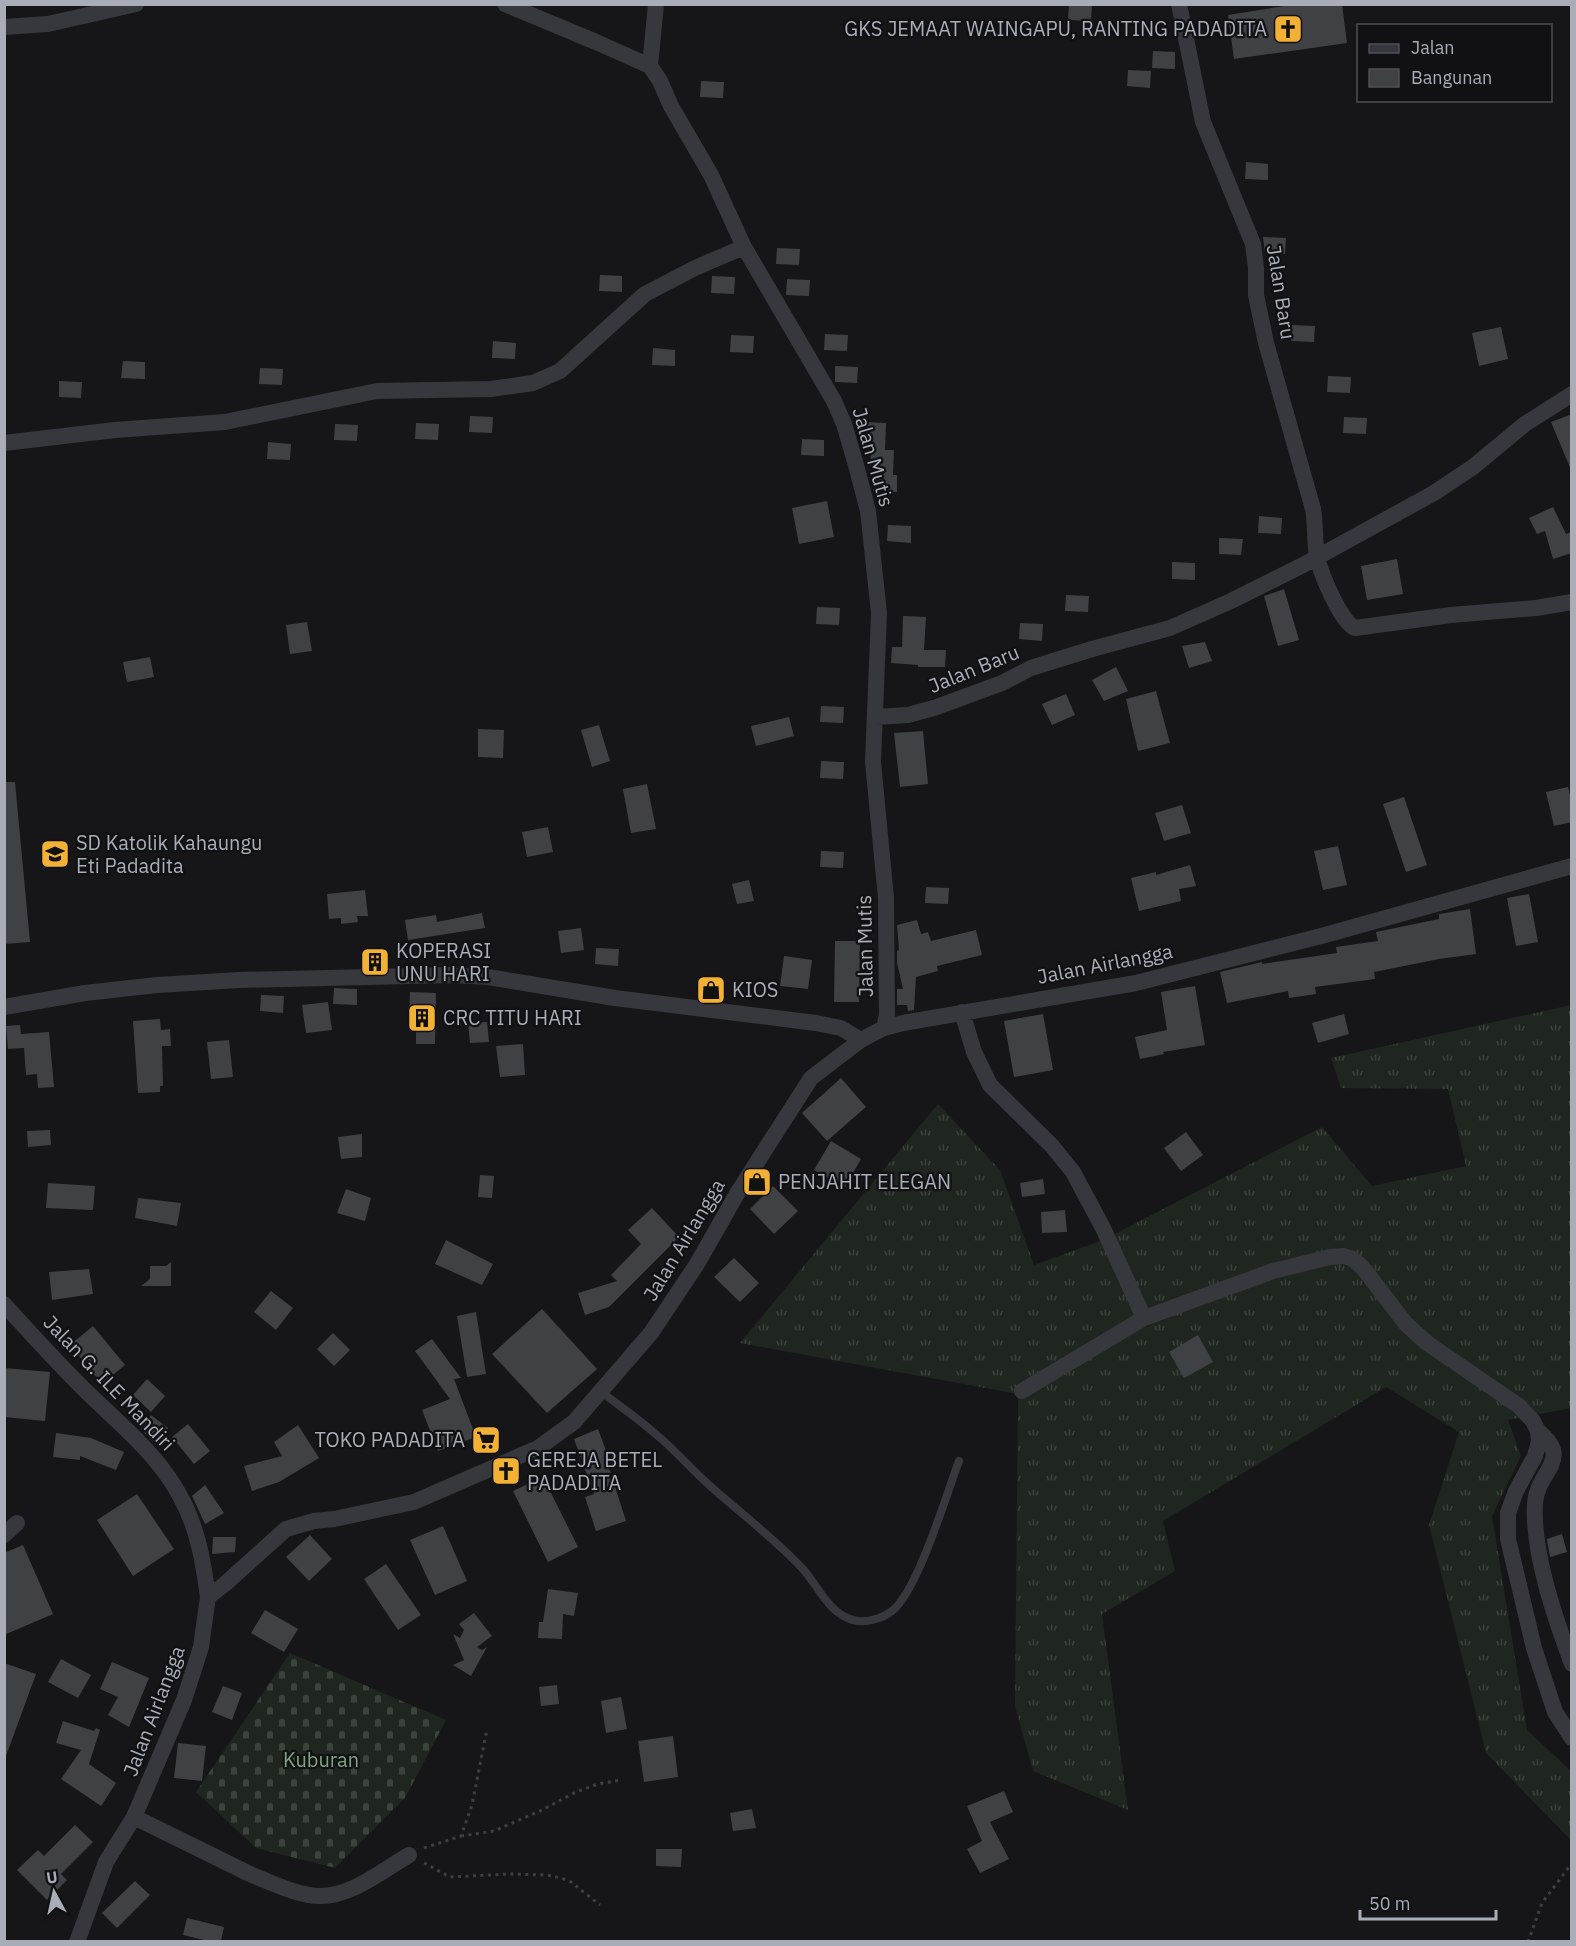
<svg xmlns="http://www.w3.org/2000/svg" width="1576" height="1946" font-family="'IBM Plex Sans',sans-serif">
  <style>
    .grass { fill: url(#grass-tufts) }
    .cemetery { fill: url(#cemetery-stones) }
    .building { fill: #404145 }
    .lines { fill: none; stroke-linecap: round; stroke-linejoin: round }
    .path { stroke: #3d3f44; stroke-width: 3; stroke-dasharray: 3 4.5; stroke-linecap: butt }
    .lane { stroke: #37383d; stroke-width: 8 }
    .street { stroke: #37383d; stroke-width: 16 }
    .labels { text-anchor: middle; stroke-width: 4.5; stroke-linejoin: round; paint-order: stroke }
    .poi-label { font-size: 20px; fill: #a8adb8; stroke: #111113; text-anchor: start }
    .street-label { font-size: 20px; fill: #a8adb8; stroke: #111113 }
    .park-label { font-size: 20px; fill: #7fa381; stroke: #111113 }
  </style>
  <defs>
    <pattern id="grass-tufts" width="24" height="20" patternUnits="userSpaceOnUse" patternTransform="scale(1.5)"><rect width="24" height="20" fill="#1e261f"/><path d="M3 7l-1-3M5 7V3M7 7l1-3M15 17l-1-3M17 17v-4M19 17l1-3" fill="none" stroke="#3c433d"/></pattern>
    <pattern id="cemetery-stones" width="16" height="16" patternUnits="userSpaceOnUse" patternTransform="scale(1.5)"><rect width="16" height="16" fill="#1e261f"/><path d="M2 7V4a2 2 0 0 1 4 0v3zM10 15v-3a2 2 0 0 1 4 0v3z" fill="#3c433d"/></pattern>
  </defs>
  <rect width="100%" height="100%" fill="#161618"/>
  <path class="grass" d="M1571 1005V1408L1508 1420 1521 1456 1492 1516 1527 1730 1571 1771V1840L1486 1753 1429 1525 1459 1432 1386 1387 1163 1521 1175 1571 1102 1614 1128 1810 1033 1771 1015 1706 1018 1394 740 1343 938 1104 1000 1170 1034 1265 1103 1240 1322 1127 1372 1186 1466 1166 1448 1089 1341 1088 1331 1058Z"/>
  <path class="cemetery" d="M290 1653 446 1720 405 1798 335 1868 256 1848 196 1792Z"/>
  <path class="building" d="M1069 4H1092L1091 21 1068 20Z
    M1296 4H1342L1347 43 1234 59 1228 15Z
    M1153 51 1175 52V69L1152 68Z
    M1128 70 1151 71 1150 88 1127 86Z
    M701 81 724 82 723 98 700 97Z
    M1246 162 1268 164V180L1245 179Z
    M1263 237 1286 238 1285 254 1265 253Z
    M777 248 800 249 799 265 776 264Z
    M600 275 622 276V292L599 291Z
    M712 276 735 277 734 294 711 293Z
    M787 279 810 280 809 296 786 295Z
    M1292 325 1315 326 1314 342 1291 341Z
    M1501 327 1508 359 1479 366 1472 333Z
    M825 334 848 335 847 351 824 350Z
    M731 335 754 336 753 353 730 352Z
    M493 341 516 343 515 359 492 358Z
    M653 348 675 350V366L652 365Z
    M123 361 145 362V379L121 378Z
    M835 366 858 367 857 383 835 382Z
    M260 368 283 369 282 385 259 384Z
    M1328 376 1351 377 1350 393 1327 392Z
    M59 381 82 382 81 398 59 397Z
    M1572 414V470H1571L1551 422Z
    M470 416 493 417 492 433 469 432Z
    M1344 417 1367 418 1366 434 1343 433Z
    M863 422 886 423 885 450H894L893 475H897V492L874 490 875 466H870L872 439 862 438Z
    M416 423 439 424 438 440 415 439Z
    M335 424 358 425 357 441 334 440Z
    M802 439 824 440V456L801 455Z
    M268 442 291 444 290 460 267 459Z
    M827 501 834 537 799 544 792 508Z
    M1553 507 1566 534 1572 532V553L1553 559 1545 531 1537 534 1529 518Z
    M1259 516 1282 518 1281 534 1258 533Z
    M888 525 911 526V543L887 541Z
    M1219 538 1243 539 1241 555 1219 554Z
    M1397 559 1403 594 1367 600 1361 566Z
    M1172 562 1195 563V580L1172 579Z
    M1284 589 1299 640 1278 646 1264 596Z
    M1066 595 1089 596 1088 612 1065 611Z
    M817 607 840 608 839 625 816 624Z
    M903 616 926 617 924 650H946L945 667H918V665L891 663 892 647H902Z
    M307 622 312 651 290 654 286 625Z
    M1020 623 1043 624 1042 641 1019 639Z
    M1205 642 1212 661 1189 668 1182 646Z
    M150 657 154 677 127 682 123 662Z
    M1116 667 1128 691 1104 701 1092 680Z
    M1156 691 1170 743 1138 751 1126 699Z
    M1066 694 1075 715 1052 725 1042 704Z
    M821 706 844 707 843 723 820 722Z
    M789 717 794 736 756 746 751 726Z
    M599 725 610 761 592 767 581 730Z
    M478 729 504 730 503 758 478 757Z
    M923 731 928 784 900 787 894 733Z
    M821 761 844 762 843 779 820 778Z
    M4 782H15L30 942 4 944Z
    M647 784 656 829 631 833 623 789Z
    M1568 787 1572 803V822L1554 826 1546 792Z
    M1404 797 1427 865 1406 872 1383 804Z
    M1182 805 1191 833 1164 841 1155 813Z
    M548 827 553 852 527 857 522 832Z
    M1338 846 1347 885 1323 890 1314 851Z
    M821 851 844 852 843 868 820 867Z
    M1190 865 1196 886 1179 889 1181 901 1139 911 1131 878 1156 872V875Z
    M749 880 754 901 737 904 732 884Z
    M926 887 949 888 948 904 925 903Z
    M365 890 368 916H357L358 922 341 924V918L329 919 327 894Z
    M1529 894 1538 942 1516 946 1507 898Z
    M1470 909 1476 954 1439 959 1374 972 1375 979 1315 987 1316 994 1289 998 1288 991 1227 1003 1220 972 1262 962V964L1337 953 1336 947 1378 941 1376 932 1439 919V914Z
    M482 913 485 928 408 940 405 920 436 915 437 922Z
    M917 920 921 934 928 932 931 941 976 930 982 955 937 966 938 971 916 977 914 1010 908 1011 907 1005H897V989H903L897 963V951L899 950 897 925Z
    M581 928 584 950 561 953 558 931Z
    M835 941H860L859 1002H834Z
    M596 948 619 949 618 966 595 964Z
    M784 956 812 960 808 989 780 986Z
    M1195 986 1205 1045 1163 1052 1164 1054 1140 1059 1135 1037 1167 1030 1161 992Z
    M334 988 357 989V1005L333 1004Z
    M410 992 436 993 435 1044H416V1019H409Z
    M261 995 284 996 283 1013 260 1011Z
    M328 1002 332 1030 306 1033 302 1005Z
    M1043 1014 1053 1070 1014 1077 1004 1021Z
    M1344 1014 1349 1034 1318 1043 1312 1023Z
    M160 1019 161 1030 170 1029 171 1046H162L163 1086H160V1092L138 1093 133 1021Z
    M487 1022 489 1042 470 1043 468 1023Z
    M20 1025 21 1034 49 1032 54 1087 38 1088 37 1074 26 1075 24 1048 8 1049 6 1026Z
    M229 1040 233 1077 211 1079 207 1042Z
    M523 1044 525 1075 500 1077 496 1046Z
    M841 1078 866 1107 827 1141 802 1113Z
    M50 1130 51 1145 28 1147 27 1131Z
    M1186 1132 1203 1155 1181 1171 1164 1148Z
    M362 1134V1157L341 1159 338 1137Z
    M831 1141 861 1159 845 1187 814 1170Z
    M480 1175 494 1176 492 1198 478 1197Z
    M1043 1179 1045 1194 1022 1197 1020 1183Z
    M48 1183 95 1186 93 1210 46 1208Z
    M773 1186 798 1211 774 1234 750 1209Z
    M346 1189 371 1198 365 1221 337 1213Z
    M138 1198 181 1203 177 1226 135 1218Z
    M652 1208 679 1237 609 1307 585 1315 578 1293 617 1281 611 1275 641 1244 628 1230Z
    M1065 1210 1067 1232 1042 1233 1041 1212Z
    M446 1240 493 1264 482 1285 435 1264Z
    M734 1258 759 1283 740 1302 714 1277Z
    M171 1262V1286H141L150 1279V1266H166Z
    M89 1269 93 1294 52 1300 49 1272Z
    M271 1291 293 1308 276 1330 254 1312Z
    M542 1309 597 1369 547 1413 492 1354Z
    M476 1312 486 1374 467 1377 457 1316Z
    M93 1326 125 1365 102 1384 70 1345Z
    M333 1333 350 1350 334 1366 317 1349Z
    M1198 1335 1213 1362 1184 1378 1169 1352Z
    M432 1339 461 1378 454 1379 476 1437 438 1451 422 1410 450 1399 415 1351Z
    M4 1368 50 1372 45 1421 4 1417Z
    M147 1379 165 1396 151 1412 133 1395Z
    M151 1415 168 1428 156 1445 141 1429Z
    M188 1424 210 1451 194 1464 172 1437Z
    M298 1425 319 1458 279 1482 252 1491 244 1466 282 1456 274 1442Z
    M598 1429 611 1464 608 1465 626 1521 596 1531 585 1497 594 1494 574 1439Z
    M56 1433 91 1438 124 1452 116 1470 80 1456V1460L53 1457Z
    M543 1477 578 1547 548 1562 513 1491Z
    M205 1485 224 1513 205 1524 192 1496Z
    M137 1494 174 1549 133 1576 97 1520Z
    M443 1526 467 1581 435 1595 410 1540Z
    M1562 1534 1567 1552 1550 1557 1547 1539Z
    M310 1535 332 1559 309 1581 286 1557Z
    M213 1537H236L235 1552 212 1554Z
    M23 1545 53 1614 4 1635V1553Z
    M386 1564 421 1615 398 1630 364 1579Z
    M548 1589 578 1593 574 1616 563 1614 562 1639 538 1638 539 1622H543Z
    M265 1610 298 1629 284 1652 251 1633Z
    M474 1613 492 1636 477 1647 482 1650 487 1647 471 1676 453 1665 464 1660 453 1634 460 1638 464 1630 459 1624Z
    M61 1659 91 1675 78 1698 48 1682Z
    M112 1662 149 1678 129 1727 108 1715 118 1697 100 1689Z
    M4 1663 36 1674 6 1756H4Z
    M557 1685 559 1704 541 1706 539 1687Z
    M223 1686 242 1693 232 1720 212 1712Z
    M621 1697 627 1729 606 1733 601 1701Z
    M63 1721 94 1731 96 1728 100 1730 89 1764 116 1783 101 1806 61 1779 81 1750 56 1743Z
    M673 1736 678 1777 644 1782 638 1741Z
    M178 1743 206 1746 202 1781 174 1778Z
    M1004 1791 1013 1812 990 1822 1009 1859 980 1873 967 1849 982 1841 967 1806Z
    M752 1809 756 1828 733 1831 730 1813Z
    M75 1825 93 1842 61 1874 67 1880 47 1900 17 1870 38 1850 44 1856Z
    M656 1849H682L681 1867 656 1866Z
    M135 1881 150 1895 117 1928 102 1913Z
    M187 1918 224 1927 221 1941H208L183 1935Z"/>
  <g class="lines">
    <path class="path" d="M461 1836 494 1831 540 1811 576 1792 598 1784 621 1780
      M424 1848 461 1836 472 1805 487 1729
      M424 1863 450 1877 509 1874 547 1875 561 1878 571 1882 600 1905
      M1528 1942 1542 1903 1572 1863"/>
    <path class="lane" d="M600 1391C620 1406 640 1420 658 1436 676 1451 690 1468 708 1484 739 1512 774 1538 803 1569 818 1586 829 1614 853 1620 865 1624 883 1618 892 1611 918 1591 946 1495 959 1461"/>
    <path class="street" d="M505 4 596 42 650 66 660 81 671 106 711 175 744 247 834 401 844 424 856 465 868 511 879 613 873 762 886 898 887 1015 884 1028
      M1179 4 1203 122 1253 244 1256 268V295L1266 343 1313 509C1316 524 1314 540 1317 555 1319 570 1341 623 1355 628L1451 615 1536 608 1572 602
      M4 27 48 24 136 4
      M650 66 656 4
      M4 443 115 430 225 422 377 391 491 389 533 383 560 371 645 294 695 268 744 247
      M876 717 908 715 934 708 1002 683 1031 668 1092 649 1170 628 1231 601 1303 565 1434 493 1473 467 1525 424 1572 394
      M4 1007 85 993 157 985 239 980 451 975 488 977 615 998 816 1023 841 1028 861 1040
      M962 1012 974 1052 990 1085 1052 1146 1073 1172 1103 1228 1144 1318
      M4 1304C32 1335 59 1365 89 1394 122 1426 158 1455 180 1496 198 1528 203 1561 208 1597
      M1022 1391 1144 1318 1273 1271 1330 1257 1344 1256 1353 1259 1363 1268 1406 1324 1427 1343 1519 1406 1533 1421 1538 1431 1539 1442 1535 1456 1516 1491 1508 1513V1539L1534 1648 1555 1712 1572 1738
      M1538 1431C1574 1460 1537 1471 1535 1503 1532 1552 1555 1618 1572 1664
      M4 1535 17 1523
      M134 1817 252 1875C273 1883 298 1896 320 1896 352 1896 382 1871 409 1855
      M77 1942 106 1862 134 1817 184 1700 201 1647 208 1597 225 1584 286 1529 314 1521 334 1519 414 1502 538 1448 574 1422 651 1333 697 1264 738 1192 811 1078 861 1040 884 1028 903 1023 1136 983 1325 935 1572 866"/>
  </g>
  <defs>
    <g id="church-square" transform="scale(1.5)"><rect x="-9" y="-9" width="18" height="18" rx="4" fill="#f2b134" stroke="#111113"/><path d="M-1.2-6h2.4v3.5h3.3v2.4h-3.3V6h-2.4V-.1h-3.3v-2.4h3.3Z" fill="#111"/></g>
    <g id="school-square" transform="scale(1.5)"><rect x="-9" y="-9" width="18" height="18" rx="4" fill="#f2b134" stroke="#111113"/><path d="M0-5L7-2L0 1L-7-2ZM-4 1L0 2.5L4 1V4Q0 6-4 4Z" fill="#111"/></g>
    <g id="building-square" transform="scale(1.5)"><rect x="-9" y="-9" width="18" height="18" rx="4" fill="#f2b134" stroke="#111113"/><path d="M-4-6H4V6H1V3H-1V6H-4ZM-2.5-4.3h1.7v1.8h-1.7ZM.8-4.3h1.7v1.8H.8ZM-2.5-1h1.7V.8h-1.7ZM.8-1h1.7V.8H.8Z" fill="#111"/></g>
    <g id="shop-square" transform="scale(1.5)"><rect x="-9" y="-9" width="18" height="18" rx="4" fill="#f2b134" stroke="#111113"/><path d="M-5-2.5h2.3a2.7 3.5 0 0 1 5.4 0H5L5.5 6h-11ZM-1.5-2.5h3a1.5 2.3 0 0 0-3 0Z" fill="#111"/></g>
    <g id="supermarket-square" transform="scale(1.5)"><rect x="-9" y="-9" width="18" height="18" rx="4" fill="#f2b134" stroke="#111113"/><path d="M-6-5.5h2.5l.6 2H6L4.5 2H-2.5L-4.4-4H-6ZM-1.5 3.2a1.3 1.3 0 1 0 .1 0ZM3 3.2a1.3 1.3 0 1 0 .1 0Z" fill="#111"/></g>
  </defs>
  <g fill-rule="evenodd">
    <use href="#church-square" x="1288" y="29"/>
    <use href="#school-square" x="55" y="854"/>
    <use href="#building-square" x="375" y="962"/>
    <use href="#shop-square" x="711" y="990"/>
    <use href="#building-square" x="422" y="1018"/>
    <use href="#shop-square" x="757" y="1182"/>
    <use href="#supermarket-square" x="486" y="1440"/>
    <use href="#church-square" x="506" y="1471"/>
  </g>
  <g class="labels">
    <g class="poi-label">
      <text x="1267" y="36" text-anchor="end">GKS JEMAAT WAINGAPU, RANTING PADADITA</text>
      <text x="76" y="850">SD Katolik Kahaungu<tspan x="76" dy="23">Eti Padadita</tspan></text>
      <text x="396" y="958">KOPERASI<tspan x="396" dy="23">UNU HARI</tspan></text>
      <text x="732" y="997">KIOS</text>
      <text x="443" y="1025">CRC TITU HARI</text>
      <text x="778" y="1189">PENJAHIT ELEGAN</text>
      <text x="465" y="1447" text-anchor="end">TOKO PADADITA</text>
      <text x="527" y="1467">GEREJA BETEL<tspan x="527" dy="23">PADADITA</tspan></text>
    </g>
    <g class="street-label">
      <text transform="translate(1281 292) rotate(81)" y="7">Jalan Baru</text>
      <text transform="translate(873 457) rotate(74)" y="7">Jalan Mutis</text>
      <text transform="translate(974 669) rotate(-22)" y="7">Jalan Baru</text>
      <text transform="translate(865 946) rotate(-91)" y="7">Jalan Mutis</text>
      <text transform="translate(1105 964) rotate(-11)" y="7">Jalan Airlangga</text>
      <text transform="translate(684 1240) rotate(-59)" y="7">Jalan Airlangga</text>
      <text transform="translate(109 1383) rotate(46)" y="7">Jalan G. ILE Mandiri</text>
      <text transform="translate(154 1711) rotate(-69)" y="7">Jalan Airlangga</text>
    </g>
    <g class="park-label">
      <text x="321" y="1767">Kuburan</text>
    </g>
  </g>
  <rect width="1576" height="1946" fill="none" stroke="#a8adb8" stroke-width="12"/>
  <rect x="1357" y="24" width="195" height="78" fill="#111113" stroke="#4d4f55" stroke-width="1.5"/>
  <rect x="1369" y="44" width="30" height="9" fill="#37383d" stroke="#4d4f55" stroke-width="1.5"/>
  <text x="1411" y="54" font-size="18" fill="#a8adb8">Jalan</text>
  <rect x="1369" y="69" width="30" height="18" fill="#404145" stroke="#4d4f55" stroke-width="1.5"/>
  <text x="1411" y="84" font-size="18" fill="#a8adb8">Bangunan</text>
  <g transform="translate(54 1892) rotate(352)" stroke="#111113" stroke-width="4.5" paint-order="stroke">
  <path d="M0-4.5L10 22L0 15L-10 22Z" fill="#a8adb8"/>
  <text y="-9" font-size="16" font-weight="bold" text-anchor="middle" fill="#a8adb8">U</text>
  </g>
  <path d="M1360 1910v9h136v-9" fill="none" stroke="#a8adb8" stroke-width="3"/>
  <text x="1369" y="1910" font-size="18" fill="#a8adb8" stroke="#111113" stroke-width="4.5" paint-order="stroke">50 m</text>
</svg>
